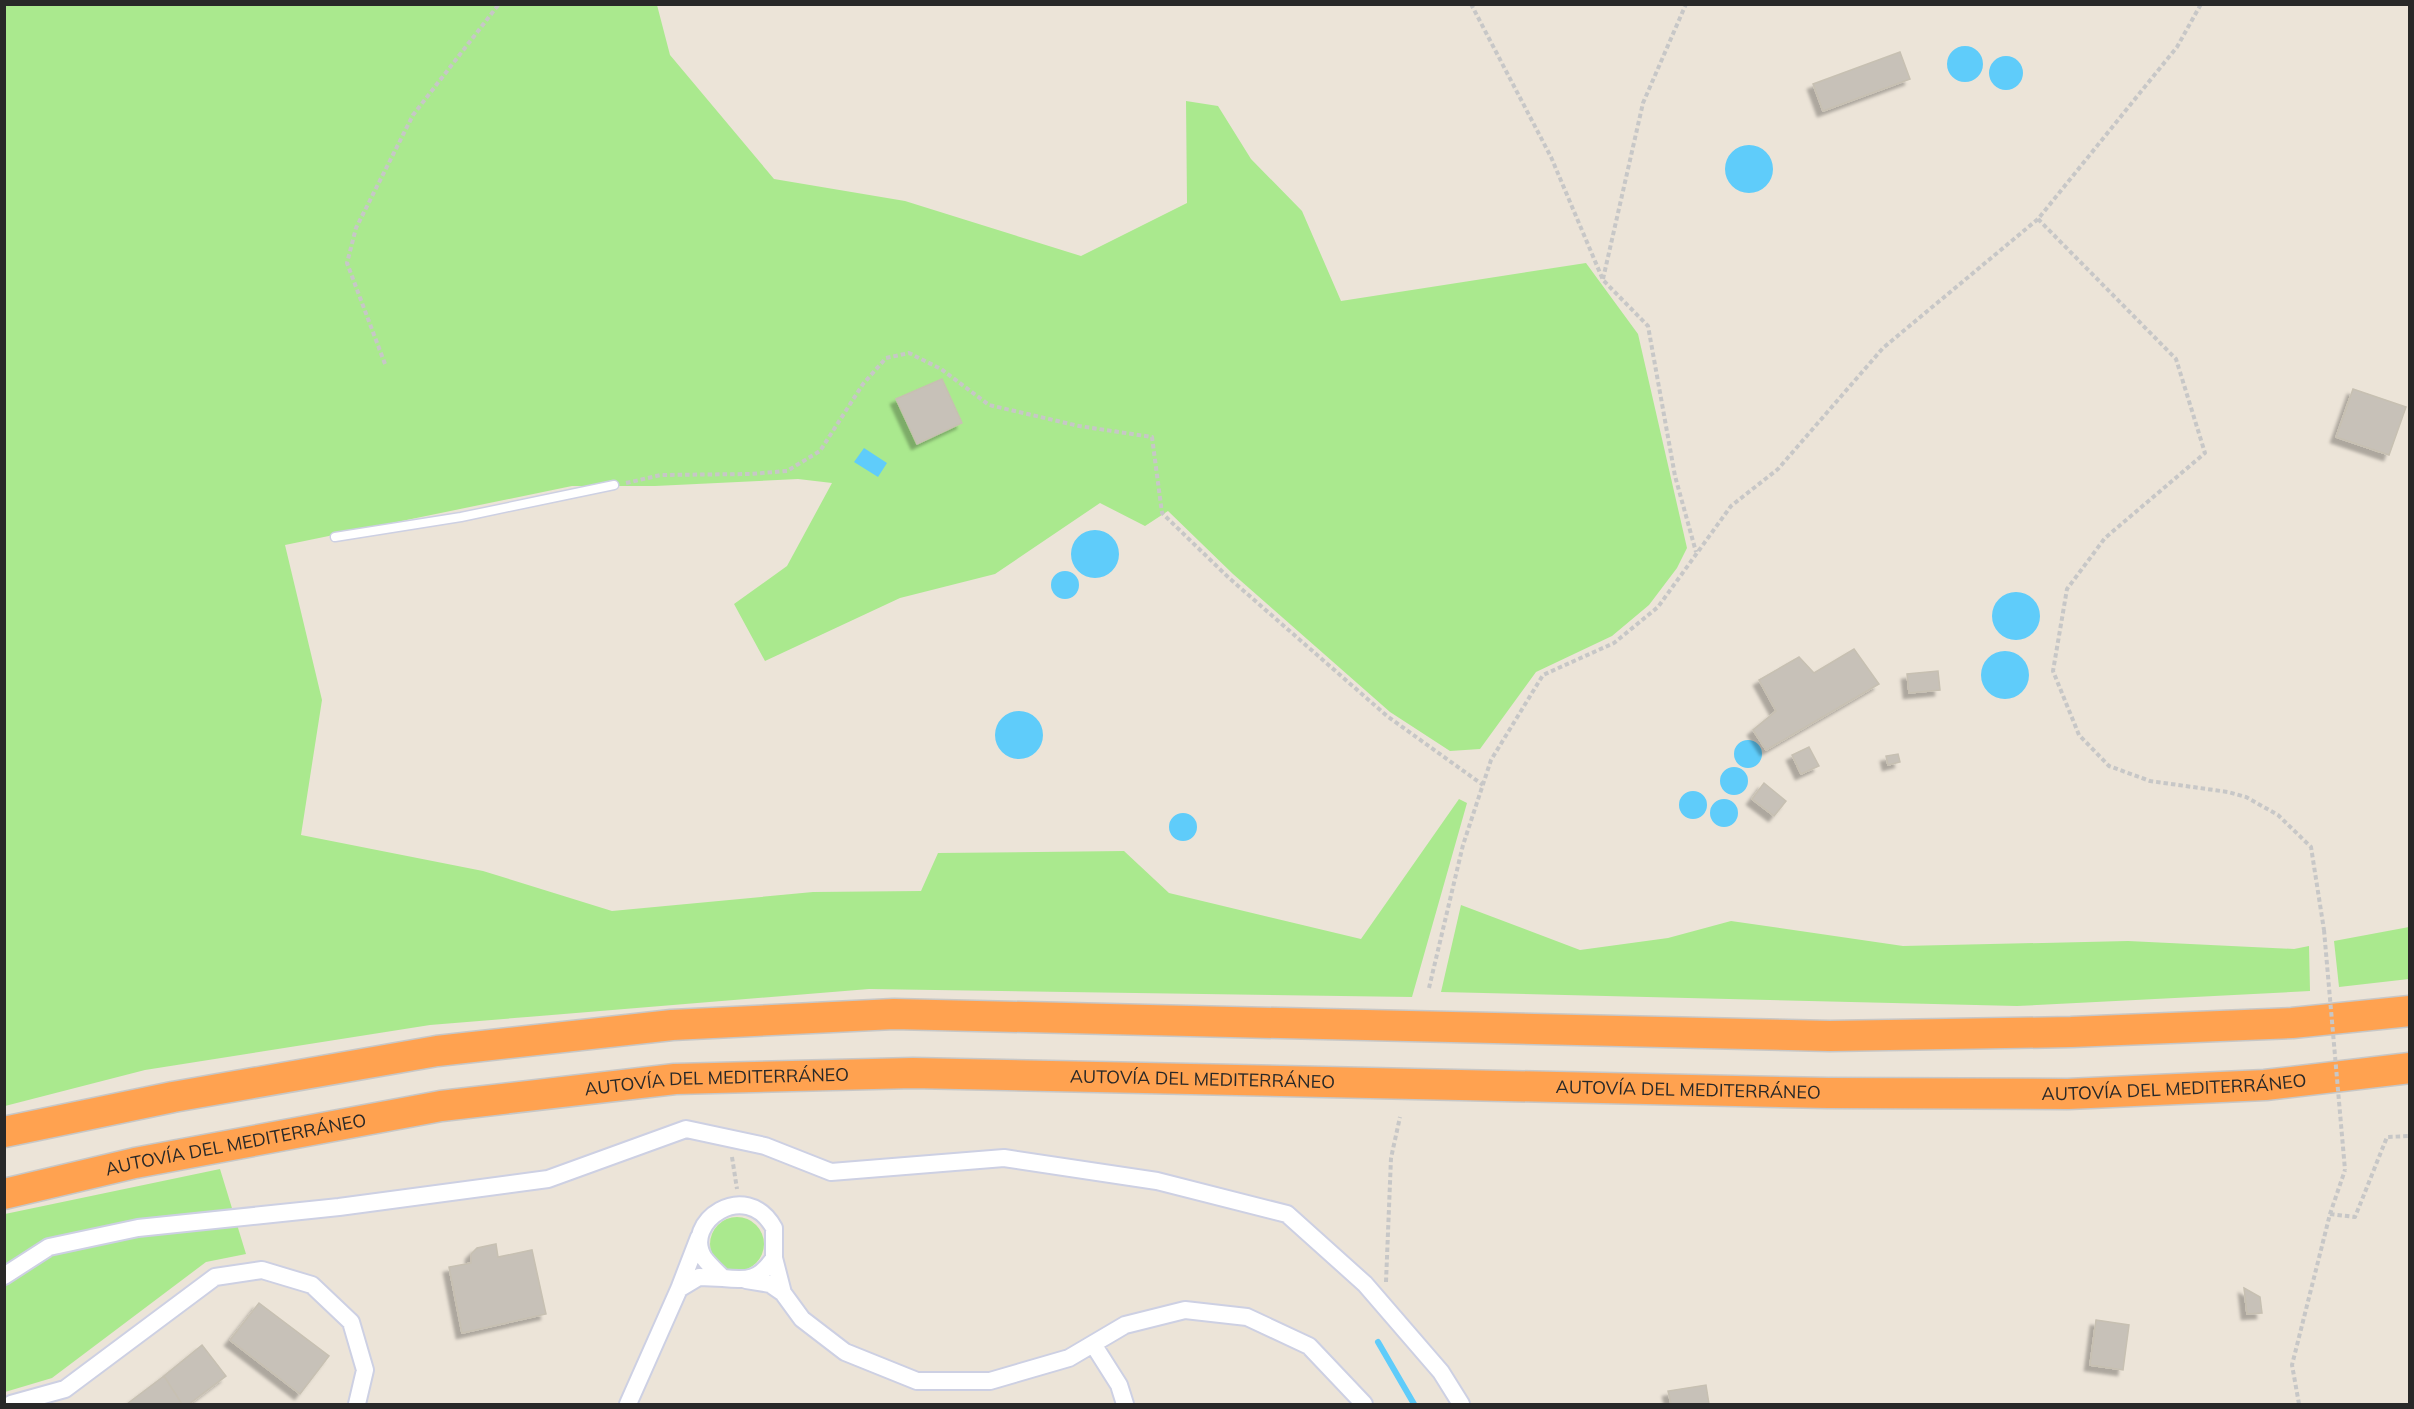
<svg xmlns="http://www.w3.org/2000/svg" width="2414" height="1409" font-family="Mulish,sans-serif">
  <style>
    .green { fill: #aae98e }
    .water { fill: #5fccfa }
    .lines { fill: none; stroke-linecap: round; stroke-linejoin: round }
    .stream { stroke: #5fccfa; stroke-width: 6 }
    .building { fill: #c7c1b8; stroke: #c7c0b2; stroke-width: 1.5; filter: url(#shadow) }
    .lane-casing { stroke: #cdd0e3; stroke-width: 11 }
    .street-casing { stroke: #cdd0e3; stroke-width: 20 }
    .highway-casing { stroke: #c7c7c7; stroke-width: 33 }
    .path { stroke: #c7c7c7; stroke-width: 4; stroke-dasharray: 4.5 3; stroke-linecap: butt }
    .lane { stroke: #fff; stroke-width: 8 }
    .street { stroke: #fff; stroke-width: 16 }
    .highway { stroke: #ffa250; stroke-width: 30 }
    .path-bridge { stroke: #c7c7c7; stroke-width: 4; stroke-dasharray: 4.5 3; stroke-linecap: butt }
    .labels { text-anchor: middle; stroke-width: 4.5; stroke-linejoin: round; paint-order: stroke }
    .street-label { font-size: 18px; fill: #282828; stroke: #fff }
  </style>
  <defs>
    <filter id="shadow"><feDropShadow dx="-5.5" dy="5.5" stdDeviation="1.5" flood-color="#0004"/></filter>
  </defs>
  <rect width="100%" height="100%" fill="#ece4d8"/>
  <path class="green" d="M5 5H657L670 55 774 179 905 201 1081 256 1187 203 1186 101 1218 106 1251 159 1302 211 1341 301 1586 263 1638 334 1687 548 1677 568 1649 605 1612 636 1536 672 1480 749 1450 751 1390 712 1233 574 1168 511 1145 526 1100 503 995 574 900 598 765 661 734 604 787 566 832 483 798 479 655 486H572L285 545 322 700 301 835 483 871 612 911 813 892 921 891 938 853 1124 851 1169 893 1361 939 1459 799 1467 803 1412 997 869 989 430 1025 145 1070 5 1106Z
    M1461 905 1580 950 1668 938 1731 921 1903 946 2128 941 2294 949 2309 946 2310 991 2017 1006 1441 992Z
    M2409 927V979L2339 987 2334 941Z
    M220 1169 246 1254 206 1262 52 1378 5 1392V1214Z
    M710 1244a27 27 0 1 1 54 0a27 27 0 1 1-54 0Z"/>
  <path class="water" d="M1947 64a18 18 0 1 1 36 0a18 18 0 1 1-36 0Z
    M1989 73a17 17 0 1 1 34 0a17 17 0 1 1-34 0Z
    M1725 169a24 24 0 1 1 48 0a24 24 0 1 1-48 0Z
    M864 448 887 463 878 477 854 462Z
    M1071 554a24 24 0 1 1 48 0a24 24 0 1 1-48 0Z
    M1051 585a14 14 0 1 1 28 0a14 14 0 1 1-28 0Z
    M1992 616a24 24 0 1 1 48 0a24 24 0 1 1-48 0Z
    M1981 675a24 24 0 1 1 48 0a24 24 0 1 1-48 0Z
    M995 735a24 24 0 1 1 48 0a24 24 0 1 1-48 0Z
    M1734 754a14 14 0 1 1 28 0a14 14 0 1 1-28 0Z
    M1720 781a14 14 0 1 1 28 0a14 14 0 1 1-28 0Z
    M1679 805a14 14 0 1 1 28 0a14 14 0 1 1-28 0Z
    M1710 813a14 14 0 1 1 28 0a14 14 0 1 1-28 0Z
    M1169 827a14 14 0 1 1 28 0a14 14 0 1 1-28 0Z"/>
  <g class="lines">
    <path class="stream" d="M1378 1342 1414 1404"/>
  </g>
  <path class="building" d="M1900 52 1910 79 1823 111 1813 84Z
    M942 379 962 423 917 444 896 399Z
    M2353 389 2406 407 2389 455 2336 437Z
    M1854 649 1879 684 1766 750 1753 730 1776 711 1759 680 1799 657 1814 673Z
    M1938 671 1940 690 1909 693 1907 674Z
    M1809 747 1819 766 1801 774 1792 755Z
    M1898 754 1900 762 1888 765 1886 756Z
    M1764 783 1786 801 1774 816 1752 799Z
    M496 1244 498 1257 532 1250 546 1314 462 1333 449 1267 471 1263V1254L477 1248Z
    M2244 1288 2260 1297 2262 1313 2247 1314Z
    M259 1303 329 1356 300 1394 230 1340Z
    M2096 1320 2129 1325 2123 1370 2090 1365Z
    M202 1345 226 1376 189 1404H182L164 1376Z
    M164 1376 182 1404H127Z
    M1706 1385 1709 1404H1671L1668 1391Z"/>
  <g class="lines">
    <g class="lane-casing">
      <path id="lane" d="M335 537 461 517 614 485"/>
    </g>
    <g class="street-casing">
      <path id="street" d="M774 1258C759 1280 748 1281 723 1278 717 1272 709 1265 704 1258 681 1223 746 1177 774 1228V1258L783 1293
        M4 1276 49 1247 138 1228 339 1207 548 1179 686 1129 765 1146 831 1172 1004 1158 1157 1181 1287 1214 1365 1284 1441 1372 1461 1404
        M746 1280 770 1284 783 1293 802 1319 845 1352 917 1381H990L1069 1358 1125 1325 1185 1310 1247 1317 1309 1346 1364 1404
        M679 1289 699 1277 723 1278
        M1093 1344 1119 1385 1125 1404
        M11 1404 65 1389 215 1277 262 1270 312 1285 351 1322 365 1370 357 1404
        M628 1404 679 1289 699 1237"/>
    </g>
    <g class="highway-casing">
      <g id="highway">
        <path d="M4 1132 173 1097 437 1051 672 1025 894 1014 1830 1036 2071 1032 2292 1023 2410 1011"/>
        <path id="s1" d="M4 1194 135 1163 441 1106 675 1079 913 1073 1828 1093 2068 1094 2265 1085 2410 1068"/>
      </g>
    </g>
    <path class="path" d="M1471 4 1551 157 1603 280 1648 326 1675 476 1696 552
      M2038 219 2176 359 2205 453 2105 538 2067 589 2053 671 2079 735 2109 766 2150 781 2228 792 2246 797 2278 815 2311 847 2324 930
      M1603 279 1643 103 1686 4
      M385 364 347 263 356 228 413 115 499 4
      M626 483 661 475 750 474 787 471 820 451 863 384 886 358 909 353 941 369 989 405 1079 426 1152 437 1162 513 1229 578 1387 716 1483 785
      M1429 988 1463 845 1491 760 1543 675 1614 643 1658 607 1731 506 1778 469 1883 348 2038 219 2177 47 2201 4
      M732 1157 737 1189
      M2330 1214 2355 1217 2387 1137 2410 1136
      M1386 1282 1391 1158 1400 1117
      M2299 1404 2292 1365 2330 1214 2345 1170"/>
    <use href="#lane" class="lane"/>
    <use href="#street" class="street"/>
    <use href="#highway" class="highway"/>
    <path class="path-bridge" d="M2324 930 2345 1170"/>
  </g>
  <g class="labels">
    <g class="street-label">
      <text dy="6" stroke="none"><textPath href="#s1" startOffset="1209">AUTOVÍA DEL MEDITERRÁNEO</textPath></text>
      <text dy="6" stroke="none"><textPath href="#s1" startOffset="723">AUTOVÍA DEL MEDITERRÁNEO</textPath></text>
      <text dy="6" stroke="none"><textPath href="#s1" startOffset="2181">AUTOVÍA DEL MEDITERRÁNEO</textPath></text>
      <text dy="6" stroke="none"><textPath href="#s1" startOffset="1695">AUTOVÍA DEL MEDITERRÁNEO</textPath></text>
      <text dy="6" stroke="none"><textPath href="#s1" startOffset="237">AUTOVÍA DEL MEDITERRÁNEO</textPath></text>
    </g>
  </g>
  <rect width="2414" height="1409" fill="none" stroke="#282828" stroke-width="12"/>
</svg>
